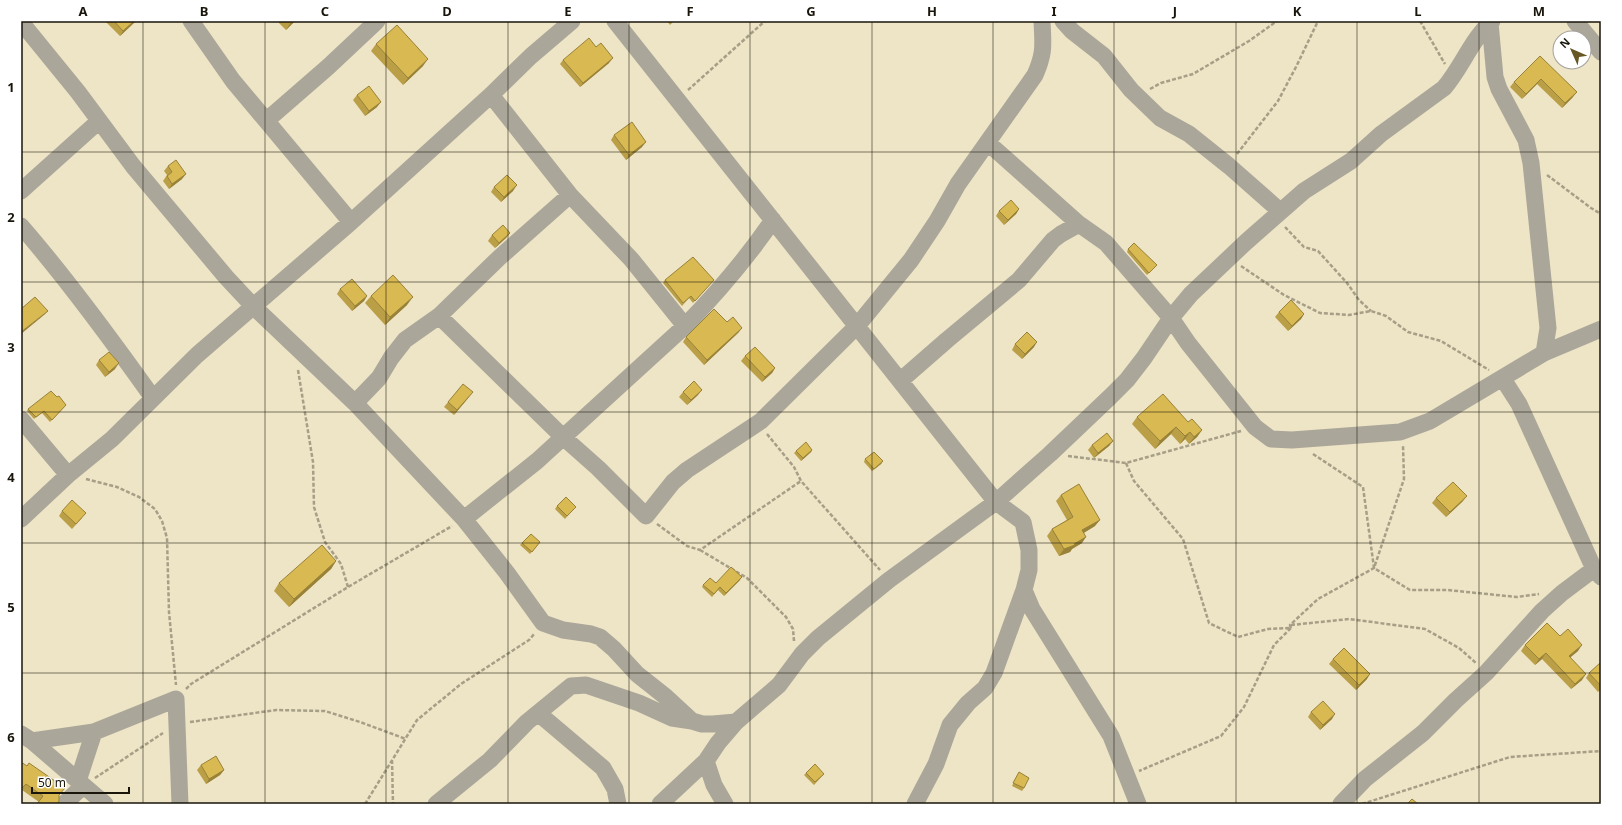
<svg xmlns="http://www.w3.org/2000/svg" width="1622" height="825" font-family="'Noto Sans',sans-serif">
  <style>
    .lines { fill: none; stroke-linecap: round; stroke-linejoin: round }
    .path { stroke: #a69e86; stroke-width: 2.5; stroke-dasharray: 4 2; stroke-linecap: butt }
    .minor { stroke: #aaa699; stroke-width: 17 }
    .wall { fill: #bb9f47 }
    .shaded-wall { fill: #988239 }
    .building { fill: #d9b952; stroke: #988239 }
    .grid { fill: none; stroke: #19150b; stroke-width: 1; stroke-opacity: 0.55 }
    .neatline { fill: none; stroke: #19150b; stroke-width: 1.5 }
    .grid-label { font-size: 13px; text-anchor: middle; font-weight: bold; fill: #19150b }
  </style>
  <rect width="100%" height="100%" fill="#eee4c6"/>
  <g class="lines">
    <path class="path" d="M1420 21 1445 64
      M1150 89 1161 83 1193 74 1249 41 1277 21
      M688 90 765 21
      M1237 154 1278 101 1297 65 1318 21
      M1547 175 1591 208 1601 214
      M1285 227 1304 247 1318 251 1347 283 1359 300 1371 311
      M1241 266 1284 295 1320 313 1349 315 1371 311 1386 316 1408 332 1441 341 1489 370
      M298 370 313 462 314 507 325 542 341 564 348 587
      M767 434 794 467 801 481 880 570
      M1313 454 1363 487 1374 568 1410 590H1447L1517 597 1539 594
      M1068 456 1126 463 1241 431
      M1126 463 1134 481 1183 539 1209 623 1238 637 1268 629 1291 628 1274 645 1244 707 1221 736 1139 771
      M86 479 117 487 139 497 155 509 162 521 167 538 169 612 176 685
      M657 524 687 546 700 550 801 481
      M700 550 747 578 786 617 793 629 794 641
      M1291 625 1349 619 1425 629 1459 648 1476 663
      M1291 628 1290 625 1318 599 1374 568 1404 479 1403 445
      M186 689 191 684 348 587 452 526
      M190 722 276 710 325 711 360 722 406 739
      M392 760 393 804
      M95 778 163 733
      M365 804 417 720 461 684 529 640 535 633
      M1362 804 1510 757 1601 751"/>
    <path class="minor" d="M191 21 233 81 351 222
      M615 21 996 502 1023 522 1029 550V570L1024 590 1032 609 1111 736 1138 804
      M1063 21 1072 31 1104 56 1131 90 1160 118 1189 134 1229 166 1280 211
      M1575 21 1601 52
      M21 22 78 92 133 166 226 277 254 307 355 403 464 519 507 573 543 623 563 630 591 634 600 637 614 649 637 674 666 697 692 721 702 724H713L736 722
      M1490 23 1495 77 1499 89 1526 140 1531 163 1548 328 1544 353
      M491 95 570 195 631 259 685 326
      M267 120 328 67 377 21
      M988 143 1079 224 1106 243 1171 318 1188 343 1255 427 1271 439 1292 440 1400 432 1430 421 1544 353 1601 329
      M21 191 99 121
      M21 226C68 280 111 339 153 398
      M439 316 563 437 598 468 646 516 673 482 687 470 761 421 857 326 911 260 937 221 958 184 1035 75C1045 52 1043 45 1042 21
      M1503 379 1519 404 1594 569 1601 577
      M900 381 947 340 1019 280 1053 240 1061 234 1079 224
      M355 403 379 378 391 358 405 340 439 316 500 257 570 195
      M21 419 68 475
      M21 519 68 475 112 439 197 355 351 222 491 95 531 56 572 21
      M464 519 537 461 685 326C717 293 747 258 773 220
      M538 713 603 768 615 789 618 804
      M21 734 32 741 105 804
      M32 741 94 732 176 699 180 804
      M706 761 714 785 725 804
      M78 781 94 732
      M64 804 83 786
      M436 804 490 760 527 722 571 686 586 685 639 703 672 718 692 721
      M660 804 706 761 718 743 736 722 779 685 802 654 818 638 889 580 996 502 1050 454 1110 397 1127 380 1144 358 1171 318 1191 294 1246 242 1304 191 1351 161 1381 134 1444 88C1462 67 1471 40 1492 21
      M915 804 936 764 950 725 968 703 985 688 994 673 1024 590
      M1341 804 1365 779 1423 733 1456 700 1486 673 1542 611 1562 593 1594 569"/>
  </g>
  <path class="wall" d="M105 21H136L120 36Z
    M277 21H295L286 30Z
    M667 21H674L670 25Z
    M376 44 423 66 403 85 371 51Z
    M596 47 609 63 580 87 560 64 563 60Z
    M1540 56 1573 97 1562 108 1537 84 1522 99 1510 87 1514 82Z
    M357 95 377 107 365 116 353 100Z
    M614 135 642 147 626 160 611 140Z
    M168 166 182 179 169 189 163 181 167 175 164 171Z
    M494 187 513 191 501 202 491 192Z
    M1019 209 1016 214 1004 225 996 216 999 211Z
    M510 233 506 238 495 248 488 241 492 235Z
    M1128 249 1157 265 1147 275 1127 252Z
    M665 280 712 282 693 303 689 298 682 306 663 283Z
    M340 289 367 296 364 301 352 311 337 294Z
    M371 296 407 305 385 325 365 303Z
    M1279 312 1304 314 1301 319 1288 331 1275 317Z
    M739 332 704 365 683 342 686 337Z
    M1015 344 1034 347 1022 359 1012 350Z
    M745 356 775 368 772 373 762 382 741 361Z
    M99 360 115 369 105 377 96 365Z
    M683 392 698 395 687 405 679 397Z
    M57 397 66 405 50 422 42 413 34 419 27 411 28 409Z
    M469 397 454 415 444 407 448 402Z
    M1137 417 1188 422 1202 430 1197 437 1189 444 1185 439 1180 444 1171 434 1155 449 1132 424Z
    M1113 441 1109 446 1094 458 1088 450 1092 445Z
    M812 450 811 452 801 461 794 453 796 451Z
    M865 459 883 461 881 464 872 471 864 462Z
    M1061 495 1095 526 1084 533 1082 543 1072 549 1070 552 1059 556 1047 536 1052 529 1067 520 1056 501Z
    M1436 498 1463 501 1446 517 1432 503Z
    M557 506 574 509 565 519 555 509Z
    M62 511 82 518 72 529 59 516Z
    M540 542 530 554 520 545 522 543Z
    M336 561 331 569 289 607 274 591 279 583Z
    M740 580 724 596 718 590 712 597 702 587 703 585Z
    M1560 636 1578 651 1570 657 1582 680 1571 689 1542 659 1535 665 1521 651 1525 645Z
    M1333 659 1367 679 1356 690 1329 664Z
    M1601 663V689L1598 692 1586 678 1589 673Z
    M1311 712 1332 719 1320 730 1308 717Z
    M21 762 59 796 57 804H37L39 802 22 790Z
    M201 765 224 770 220 775 206 784 197 770Z
    M1019 772 1024 788 1022 791 1012 786Z
    M806 773 824 774 814 785 804 775Z"/>
  <path class="shaded-wall" d="M134 21H136L120 36 123 31Z
    M293 21H295L286 30 291 22Z
    M613 58 609 63 580 87 583 83Z
    M428 59 423 66 403 85 408 78Z
    M1541 79 1537 84 1522 99 1526 94Z
    M1577 92 1573 97 1562 108 1565 103Z
    M381 102 377 107 365 116 369 111Z
    M646 142 642 147 626 160 629 155Z
    M186 174 182 179 169 189 172 184Z
    M517 185 513 191 501 202 504 197Z
    M1019 209 1016 214 1004 225 1008 220Z
    M510 233 506 238 495 248 499 243Z
    M367 296 364 301 352 311 355 306Z
    M413 297 407 305 385 325 390 317Z
    M48 311 44 315 21 334V332Z
    M1304 314 1301 319 1288 331 1292 326Z
    M742 328 739 332 704 365 707 360Z
    M1037 342 1034 347 1022 359 1025 354Z
    M119 363 115 369 105 377 109 372Z
    M775 368 772 373 762 382 765 377Z
    M702 390 698 395 687 405 691 400Z
    M473 392 469 397 454 415 457 410Z
    M1176 427 1171 434 1155 449 1160 441Z
    M1202 430 1197 437 1189 444 1194 437Z
    M1190 432 1185 439 1180 444 1185 436Z
    M1113 441 1109 446 1094 458 1098 453Z
    M812 450 811 452 801 461 803 458Z
    M883 461 881 464 872 471 874 469Z
    M1467 496 1463 501 1446 517 1450 512Z
    M1100 520 1095 526 1078 536 1082 530Z
    M1086 537 1082 543 1072 549 1070 552 1059 556 1064 549Z
    M336 561 331 569 289 607 294 599Z
    M742 577 740 580 724 596 726 593Z
    M1582 645 1578 651 1565 662 1569 656Z
    M1546 653 1542 659 1535 665 1539 659Z
    M1370 674 1367 679 1356 690 1359 685Z
    M1586 674 1582 680 1571 689 1575 684Z
    M1335 714 1332 719 1320 730 1323 725Z
    M224 770 220 775 206 784 209 779Z"/>
  <path class="building" d="M114 21H134L123 31Z
    M397 25 428 59 408 78 376 44Z
    M589 38 596 47 601 43 613 58 583 83 563 60Z
    M1540 56 1577 92 1565 103 1541 79 1526 94 1514 82Z
    M369 86 381 102 369 111 357 95Z
    M632 122 646 142 629 155 614 135Z
    M176 160 186 174 172 184 167 176 172 172 168 166Z
    M507 175 517 185 504 197 494 187Z
    M1011 200 1019 209 1008 220 999 211Z
    M503 225 510 233 499 243 492 235Z
    M1134 243 1157 265 1149 273 1128 249Z
    M693 257 714 280 695 301 691 296 683 303 665 280Z
    M393 275 413 297 390 317 371 296Z
    M352 279 367 296 355 306 340 289Z
    M35 297 48 311 21 332V309Z
    M1291 300 1304 314 1292 326 1279 312Z
    M714 309 727 322 733 317 742 328 707 360 686 337Z
    M1027 332 1037 342 1025 354 1015 344Z
    M755 347 775 368 765 377 745 356Z
    M109 352 119 363 109 372 99 360Z
    M694 381 702 390 691 400 683 392Z
    M463 384 473 392 457 410 448 402Z
    M51 391 57 397 59 396 66 405 52 420 44 411 36 417 28 409Z
    M1163 394 1188 422 1192 419 1202 430 1194 437 1190 432 1185 436 1176 427 1160 441 1137 417Z
    M1107 433 1113 441 1098 453 1092 445Z
    M806 442 812 450 803 458 796 451Z
    M874 452 883 461 874 469 865 459Z
    M1453 482 1467 496 1450 512 1436 498Z
    M1079 484 1100 520 1082 530 1086 537 1074 544 1075 545 1064 549 1052 529 1073 517 1061 495Z
    M566 497 576 507 567 516 557 506Z
    M72 500 86 513 76 524 62 511Z
    M531 534 540 542 532 552 522 543Z
    M322 545 336 561 294 599 279 583Z
    M731 567 742 577 726 593 720 587 714 594 703 585 710 578 716 583Z
    M1547 623 1560 636 1568 629 1582 645 1569 656 1586 674 1575 684 1546 653 1539 659 1525 645Z
    M1344 648 1370 674 1359 685 1333 659Z
    M1600 663H1601V686L1589 673Z
    M1323 701 1335 714 1323 725 1311 712Z
    M216 756 224 770 209 779 201 765Z
    M21 762 27 766 29 763 65 788 59 795V801L57 804H55L53 803V804H37L43 796 26 784 21 789Z
    M815 764 824 774 815 782 806 773Z
    M1019 772 1029 778 1024 788 1013 783Z
    M1412 799 1418 804H1407Z"/>
  <path class="grid" d="M143 21V804M265 21V804M386 21V804M508 21V804M629 21V804M750 21V804M872 21V804M993 21V804M1114 21V804M1236 21V804M1357 21V804M1479 21V804M21 152H1601M21 282H1601M21 412H1601M21 543H1601M21 673H1601"/>
  <rect width="1622" height="825" fill="none" stroke="#ffffff" stroke-width="44"/>
  <g transform="translate(1572 50) rotate(315)"><circle r="19" fill="#ffffff" stroke="#a3a19d"/>
  <path d="M0-3L7 15L0 10L-7 15Z" fill="#675724"/>
  <text y="-6" font-size="11" font-weight="bold" text-anchor="middle" fill="#19150b">N</text>
  </g>
  <path d="M32 787v6h97v-6" fill="none" stroke="#19150b" stroke-width="2"/>
  <text x="38" y="787" font-size="12" fill="#19150b" stroke="#ffffff" stroke-width="3" paint-order="stroke">50 m</text>
  <rect x="22" y="22" width="1578" height="781" class="neatline"/>
  <g class="grid-label">
    <text x="83" y="16">A</text>
    <text x="204" y="16">B</text>
    <text x="325" y="16">C</text>
    <text x="447" y="16">D</text>
    <text x="568" y="16">E</text>
    <text x="690" y="16">F</text>
    <text x="811" y="16">G</text>
    <text x="932" y="16">H</text>
    <text x="1054" y="16">I</text>
    <text x="1175" y="16">J</text>
    <text x="1297" y="16">K</text>
    <text x="1418" y="16">L</text>
    <text x="1539" y="16">M</text>
    <text x="11" y="92">1</text>
    <text x="11" y="222">2</text>
    <text x="11" y="352">3</text>
    <text x="11" y="482">4</text>
    <text x="11" y="612">5</text>
    <text x="11" y="742">6</text>
  </g>
</svg>
